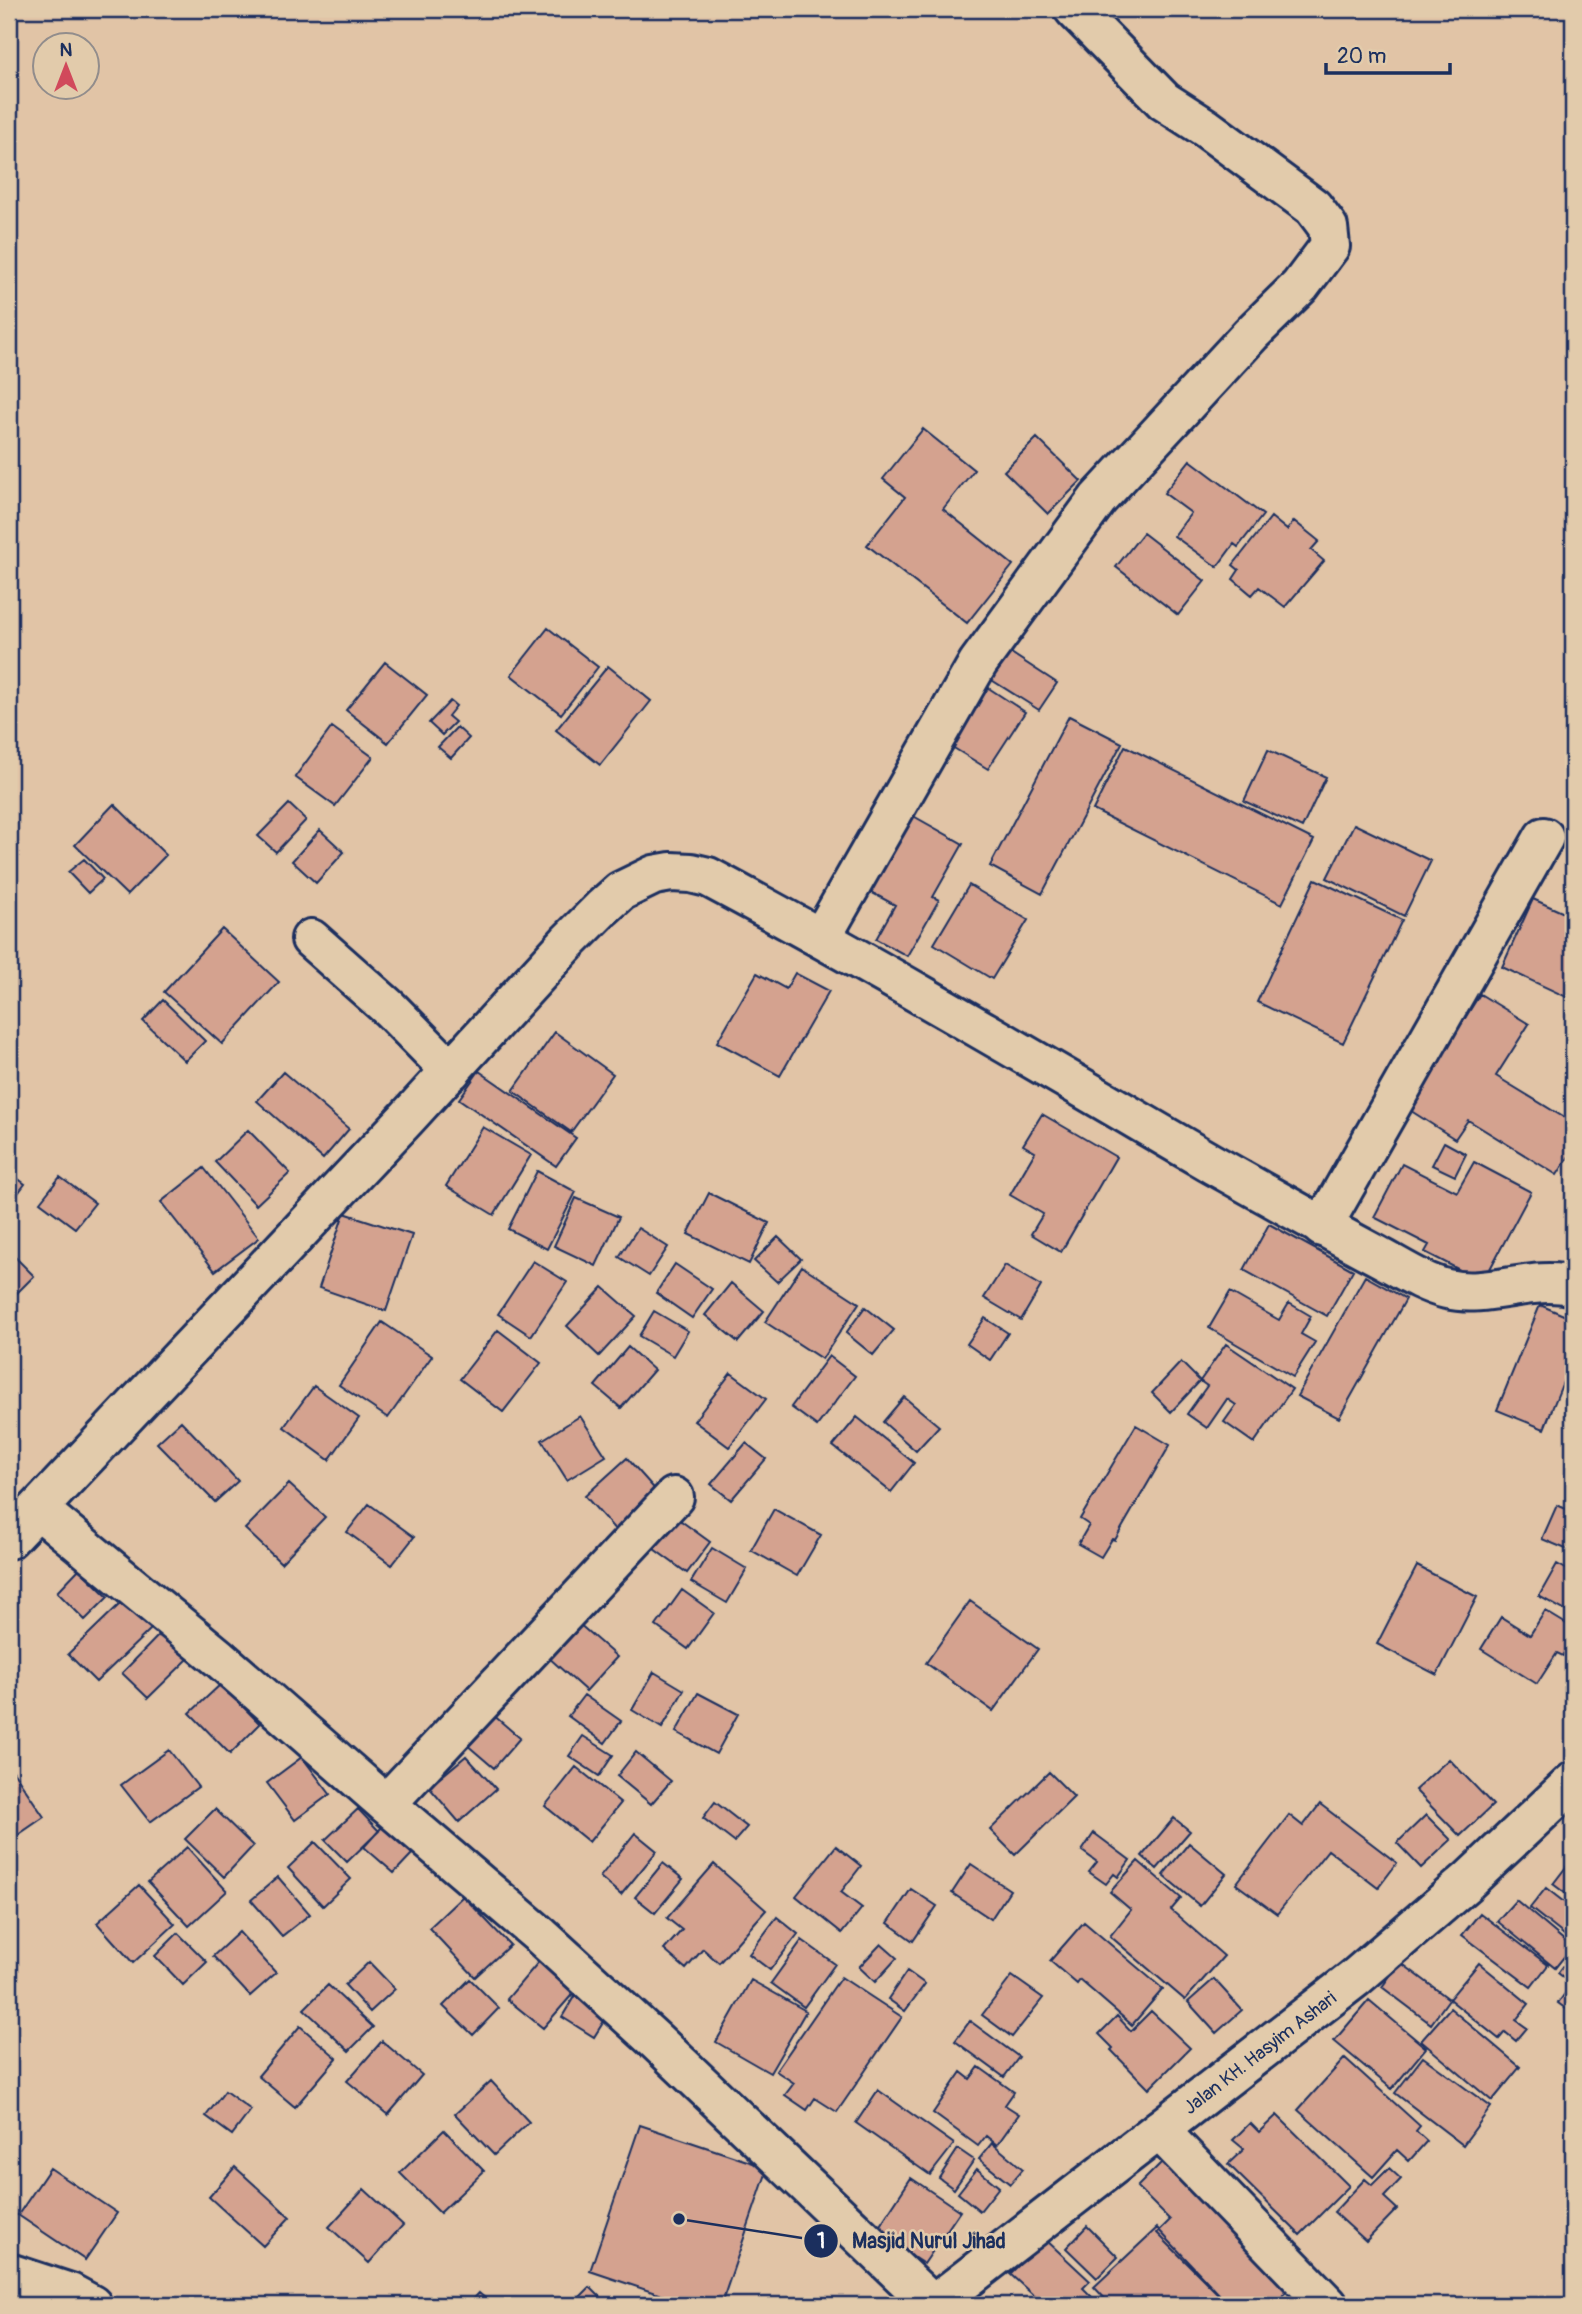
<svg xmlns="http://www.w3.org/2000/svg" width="1582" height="2314" font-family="Pangolin,sans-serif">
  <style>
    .building { fill: #d4a28f; stroke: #1b2f5e; stroke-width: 2 }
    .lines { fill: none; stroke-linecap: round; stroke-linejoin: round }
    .minor-casing { stroke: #1b2f5e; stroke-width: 44 }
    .minor { stroke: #e2cbab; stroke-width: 38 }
    .labels { text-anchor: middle; stroke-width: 5; stroke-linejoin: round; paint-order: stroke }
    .street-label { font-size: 19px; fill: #1b2f5e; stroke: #e2cbab }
    .leader { fill: none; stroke: #1b2f5e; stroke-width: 2.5 }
    .callout-dot { fill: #1b2f5e; stroke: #e2cbab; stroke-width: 2.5 }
    .mark-label { font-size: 21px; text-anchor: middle; font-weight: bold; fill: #fff }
    .callout-label { font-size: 21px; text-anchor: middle; font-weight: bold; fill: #1b2f5e; stroke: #e2cbab; stroke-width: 5; stroke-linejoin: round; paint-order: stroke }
  </style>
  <rect width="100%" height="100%" fill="#e1c4a6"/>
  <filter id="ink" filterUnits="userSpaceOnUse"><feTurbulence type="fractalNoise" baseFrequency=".0143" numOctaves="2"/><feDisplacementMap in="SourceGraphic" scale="14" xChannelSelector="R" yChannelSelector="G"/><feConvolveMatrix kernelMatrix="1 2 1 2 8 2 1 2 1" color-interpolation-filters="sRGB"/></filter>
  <g filter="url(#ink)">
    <path class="building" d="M923 429 974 470 943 509 1013 565 967 623 867 545 905 497 883 479Z
      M1037 438 1081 481 1048 514 1004 471Z
      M1190 460 1263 515 1238 547 1234 544 1217 567 1174 536 1191 513 1164 493Z
      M1271 517 1287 530 1294 521 1319 541 1311 550 1324 561 1285 607 1259 587 1252 595 1233 579 1239 570 1233 565Z
      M1143 533 1205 581 1178 615 1116 567Z
      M548 628 598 667 561 714 511 675Z
      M1008 651 1057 683 1039 710 990 679Z
      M385 662 427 695 388 743 346 710Z
      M608 666 651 701 600 765 556 730Z
      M981 683 1025 712 988 769 944 742Z
      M450 701 456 706 448 716 455 722 442 735 429 723Z
      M1069 716 1122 743 1042 894 990 866Z
      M332 727 373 757 335 806 295 777Z
      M457 727 469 738 451 758 438 747Z
      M1125 746 1314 840 1282 904 1093 810Z
      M1268 750 1326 777 1302 828 1244 801Z
      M114 804 166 855 127 895 75 845Z
      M289 804 306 820 276 852 258 836Z
      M908 813 963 844 933 897 939 900 907 956 876 939 895 905 865 889Z
      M1354 824 1431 861 1404 916 1327 878Z
      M320 830 344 852 316 883 292 861Z
      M84 859 103 879 88 893 68 872Z
      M1315 879 1402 920 1343 1043 1257 1002Z
      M969 885 1028 920 992 979 934 944Z
      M1533 899 1573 917V1000L1502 967Z
      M222 929 279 982 222 1044 164 992Z
      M757 973 786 989 795 973 829 991 780 1076 717 1042Z
      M1480 994 1529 1024 1496 1076 1573 1123V1150L1557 1175 1468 1120 1455 1139 1408 1109Z
      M163 1000 205 1041 185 1061 143 1021Z
      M555 1032 613 1074 571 1132 513 1091Z
      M479 1071 576 1138 556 1166 459 1099Z
      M283 1072 349 1129 323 1159 257 1101Z
      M1042 1114 1116 1157 1061 1252 1031 1234 1043 1214 1010 1195 1035 1152 1023 1145Z
      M483 1127 531 1155 494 1215 446 1186Z
      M248 1130 290 1173 256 1205 215 1162Z
      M1444 1142 1466 1154 1455 1176 1432 1165Z
      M1474 1162 1531 1192 1483 1282 1425 1252 1429 1245 1374 1217 1402 1164 1457 1192Z
      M204 1168 259 1238 215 1271 161 1202Z
      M537 1171 576 1192 547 1249 508 1229Z
      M9 1172 25 1184 9 1205Z
      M60 1177 95 1203 75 1228 40 1202Z
      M709 1193 769 1223 749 1264 688 1234Z
      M576 1198 619 1217 596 1266 554 1246Z
      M344 1213 412 1235 386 1311 319 1288Z
      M1269 1224 1353 1270 1327 1316 1244 1270Z
      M638 1228 668 1247 649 1276 619 1257Z
      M778 1237 801 1259 777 1282 754 1261Z
      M9 1251 34 1276 9 1301Z
      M533 1261 567 1282 531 1336 498 1314Z
      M675 1264 712 1289 692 1318 656 1293Z
      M1005 1265 1041 1286 1021 1320 984 1298Z
      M802 1266 859 1303 822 1359 765 1322Z
      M1365 1276 1406 1299 1339 1418 1297 1396Z
      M731 1283 764 1311 738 1342 705 1315Z
      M603 1287 636 1316 599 1356 567 1326Z
      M1230 1292 1279 1320 1289 1303 1311 1316 1301 1334 1315 1342 1293 1377 1209 1328Z
      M1540 1305 1573 1319V1357L1544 1429 1497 1410Z
      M865 1307 894 1330 873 1355 846 1333Z
      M654 1311 688 1331 673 1356 639 1336Z
      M985 1318 1008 1333 990 1360 967 1344Z
      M382 1322 432 1356 388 1418 339 1385Z
      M498 1330 541 1363 503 1412 460 1379Z
      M1226 1344 1292 1389 1254 1443 1224 1422 1236 1405 1227 1399 1207 1428 1187 1414 1207 1386 1200 1381Z
      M628 1347 654 1370 621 1408 595 1386Z
      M829 1356 855 1376 817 1426 791 1407Z
      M1181 1362 1200 1381 1171 1412 1152 1393Z
      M731 1373 766 1399 729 1447 694 1421Z
      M314 1386 359 1418 329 1460 284 1427Z
      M904 1397 939 1426 916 1451 883 1422Z
      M580 1416 606 1456 567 1480 542 1440Z
      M857 1417 914 1463 891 1492 833 1446Z
      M181 1421 238 1481 215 1502 157 1443Z
      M1136 1425 1170 1445 1115 1540 1112 1539 1101 1557 1078 1544 1089 1525 1080 1519Z
      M746 1443 766 1459 731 1500 711 1484Z
      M627 1458 660 1495 618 1533 585 1496Z
      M289 1484 325 1517 281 1563 245 1529Z
      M369 1504 414 1537 392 1565 347 1532Z
      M1557 1505 1573 1512V1552L1542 1539Z
      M774 1509 821 1535 797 1576 751 1550Z
      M677 1518 710 1542 687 1573 654 1549Z
      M712 1548 747 1569 727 1603 691 1582Z
      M1557 1564 1573 1573V1615L1539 1596Z
      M1417 1566 1477 1597 1437 1675 1377 1644Z
      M79 1569 108 1597 85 1620 57 1592Z
      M682 1590 714 1613 688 1649 656 1626Z
      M123 1601 151 1629 96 1682 68 1654Z
      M970 1601 1038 1649 993 1711 926 1663Z
      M1545 1611 1573 1628V1639L1563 1656 1557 1653 1537 1684 1481 1649 1501 1617 1530 1635Z
      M578 1623 617 1657 586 1691 548 1657Z
      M163 1631 189 1658 148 1698 122 1673Z
      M654 1672 684 1690 662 1728 632 1710Z
      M221 1684 260 1724 230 1754 190 1713Z
      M698 1693 738 1714 716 1754 676 1732Z
      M584 1695 621 1721 605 1743 568 1716Z
      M485 1708 520 1738 494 1768 459 1738Z
      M583 1736 613 1755 599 1776 569 1756Z
      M169 1750 198 1787 150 1822 121 1785Z
      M636 1752 671 1781 651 1804 617 1776Z
      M466 1756 496 1789 459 1822 429 1787Z
      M302 1757 330 1794 295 1820 267 1783Z
      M1449 1759 1493 1805 1460 1836 1415 1790Z
      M9 1765 44 1817 9 1841Z
      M576 1767 621 1803 589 1842 545 1806Z
      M1049 1772 1074 1797 1015 1855 990 1830Z
      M715 1802 747 1827 734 1842 703 1818Z
      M1320 1804 1397 1863 1378 1888 1328 1850 1277 1914 1236 1884 1289 1815 1303 1826Z
      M215 1809 253 1846 224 1877 185 1839Z
      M358 1809 379 1831 347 1862 325 1840Z
      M1426 1815 1451 1840 1421 1868 1397 1843Z
      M1174 1818 1190 1831 1157 1869 1142 1856Z
      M382 1827 412 1854 394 1873 364 1847Z
      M635 1833 657 1851 621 1895 600 1877Z
      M1094 1833 1130 1860 1118 1877 1114 1874 1106 1884 1089 1872 1097 1862 1082 1851Z
      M315 1842 351 1879 323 1906 288 1868Z
      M1189 1843 1226 1874 1200 1906 1163 1875Z
      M836 1846 861 1866 841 1892 862 1908 842 1933 796 1896Z
      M187 1847 227 1891 189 1926 148 1882Z
      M1573 1858V1899L1553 1884Z
      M1138 1861 1181 1898 1171 1910 1224 1956 1185 2000 1110 1936 1131 1910 1110 1892Z
      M663 1863 683 1879 655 1913 635 1897Z
      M714 1864 766 1910 719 1963 703 1949 686 1969 664 1950 682 1930 667 1918Z
      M971 1864 1010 1890 991 1919 952 1893Z
      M278 1877 310 1914 282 1936 251 1900Z
      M139 1885 175 1924 133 1963 97 1923Z
      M1546 1888 1573 1909V1942L1530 1908Z
      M911 1889 937 1906 913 1941 888 1923Z
      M463 1896 510 1945 475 1977 429 1928Z
      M1516 1900 1572 1947 1555 1968 1497 1921Z
      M1480 1913 1548 1965 1531 1987 1462 1935Z
      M777 1917 798 1934 770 1970 749 1954Z
      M1084 1922 1163 1989 1132 2025 1080 1980 1077 1984 1050 1961Z
      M239 1932 276 1973 250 1996 213 1956Z
      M178 1933 207 1962 183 1985 155 1956Z
      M802 1940 835 1964 804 2007 771 1983Z
      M881 1944 897 1958 875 1982 859 1967Z
      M1573 1953V2014L1558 2003 1572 1984 1558 1973Z
      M541 1959 577 1989 543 2028 507 1999Z
      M369 1962 395 1989 370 2012 345 1985Z
      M1400 1962 1449 1999 1431 2024 1382 1987Z
      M1479 1963 1529 2004 1516 2020 1527 2028 1516 2041 1505 2032 1499 2039 1449 1999Z
      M907 1971 925 1984 905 2011 888 1999Z
      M1012 1976 1043 1998 1012 2037 982 2015Z
      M841 1977 902 2017 837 2112 815 2098 807 2110 785 2095 794 2083 776 2071Z
      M470 1979 499 2008 473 2035 443 2006Z
      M1214 1979 1242 2010 1216 2033 1188 2002Z
      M751 1980 806 2011 770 2073 716 2042Z
      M328 1985 373 2027 349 2051 304 2009Z
      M578 1990 611 2010 594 2037 562 2017Z
      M1369 2000 1426 2048 1392 2089 1334 2041Z
      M1450 2008 1520 2067 1492 2101 1421 2041Z
      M1151 2011 1190 2048 1149 2089 1111 2050 1113 2048 1099 2034 1117 2016 1131 2031Z
      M970 2021 1019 2057 1004 2077 955 2041Z
      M300 2026 337 2058 295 2107 258 2076Z
      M382 2041 422 2075 388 2115 347 2081Z
      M1423 2057 1491 2107 1463 2145 1395 2093Z
      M1345 2058 1420 2126 1416 2131 1427 2141 1409 2161 1397 2150 1373 2177 1298 2110Z
      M979 2067 1014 2092 1005 2105 1019 2114 997 2145 986 2136 978 2146 933 2113 961 2072 970 2079Z
      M491 2081 529 2122 494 2155 455 2114Z
      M878 2090 954 2144 930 2175 856 2123Z
      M225 2091 251 2110 232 2135 206 2116Z
      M1277 2115 1349 2186 1300 2235 1228 2164 1244 2149 1233 2140 1250 2123 1259 2132Z
      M640 2125 768 2168 721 2305H691L590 2271Z
      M444 2130 484 2171 440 2213 400 2173Z
      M992 2143 1023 2169 1010 2184 979 2159Z
      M958 2149 974 2160 954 2189 939 2178Z
      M1168 2156 1295 2284 1274 2305H1229L1157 2233 1170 2220 1137 2187Z
      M235 2167 290 2217 263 2246 209 2197Z
      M50 2168 117 2213 85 2260 18 2215Z
      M1389 2168 1401 2179 1384 2197 1397 2209 1366 2241 1334 2212 1365 2179 1372 2185Z
      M977 2169 999 2187 980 2211 958 2193Z
      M911 2178 960 2211 924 2264 875 2233Z
      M364 2189 403 2225 369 2263 329 2227Z
      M1087 2226 1118 2257 1097 2278 1066 2248Z
      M1157 2228 1219 2294 1207 2305H1111L1094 2287Z
      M1045 2239 1090 2281 1083 2288 1093 2298 1086 2305H1044L1010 2274Z
      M590 2287 608 2305H572Z
      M479 2293 493 2305H468Z"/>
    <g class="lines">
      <g class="minor-casing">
        <g id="minor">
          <path d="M821 938 978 663 1098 499 1251 334 1300 286 1330 246 1328 227 1313 207 1206 128 1164 101 1074 9"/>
          <path d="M311 939 390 1009 451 1071"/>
          <path d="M1322 1227 1544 837"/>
          <path d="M38 1509 219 1658 386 1804 541 1936 656 2041 933 2305"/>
          <path d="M9 1539 407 1118 568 942 602 908 621 891 654 875 671 872 691 873 708 877C879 968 1046 1067 1214 1165 1268 1195 1321 1226 1376 1255 1399 1267 1422 1283 1447 1289 1489 1299 1532 1275 1573 1286"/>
          <path d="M386 1804 674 1497"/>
          <path d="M1159 2130 1328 2305"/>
          <path d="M9 2273 70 2293 92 2305"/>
          <path id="s1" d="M933 2305 1354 1979 1468 1881 1573 1782"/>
        </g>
      </g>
      <use href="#minor" class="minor"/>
    </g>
  </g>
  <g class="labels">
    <g class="street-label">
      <text dy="7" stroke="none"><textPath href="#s1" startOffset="413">Jalan KH. Hasyim Ashari</textPath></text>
    </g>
  </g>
  <path class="leader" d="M679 2219L821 2241"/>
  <g class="callout-dot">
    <circle cx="679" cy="2219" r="7"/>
    <circle cx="821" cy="2241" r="18"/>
  </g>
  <g class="mark-label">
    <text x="821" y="2248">1</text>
  </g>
  <g class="callout-label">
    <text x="929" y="2248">Masjid Nurul Jihad</text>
  </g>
  <rect width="1582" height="2314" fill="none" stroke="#e2cbab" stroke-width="35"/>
  <rect x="18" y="18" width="1547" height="2279" fill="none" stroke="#1b2f5e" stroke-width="2.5" filter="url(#ink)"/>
  <g transform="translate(66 66)"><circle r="33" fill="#e2cbab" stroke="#928d8c" stroke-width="2"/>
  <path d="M0-5L12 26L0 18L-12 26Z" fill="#d1495b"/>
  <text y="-10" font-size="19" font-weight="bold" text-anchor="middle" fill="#1b2f5e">N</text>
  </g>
  <path d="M1326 63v10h124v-10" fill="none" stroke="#1b2f5e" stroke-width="3.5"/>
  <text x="1337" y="63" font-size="21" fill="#1b2f5e" stroke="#e2cbab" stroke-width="5" paint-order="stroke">20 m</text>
</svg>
